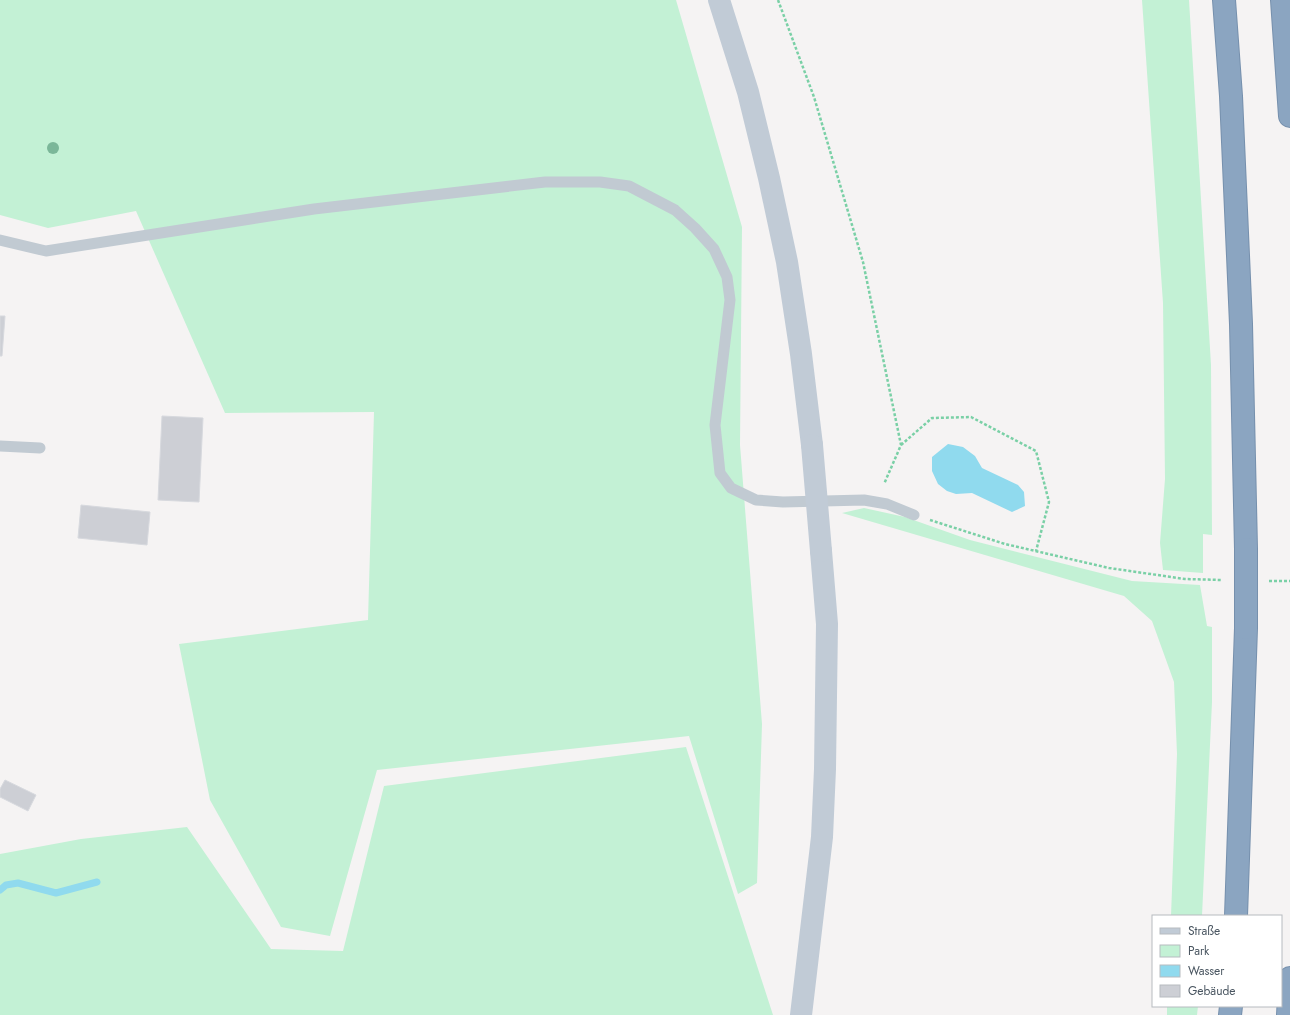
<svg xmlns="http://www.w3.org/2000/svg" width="1290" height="1015" font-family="Jost,sans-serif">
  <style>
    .green { fill: #c3f1d5 }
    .water { fill: #90daee }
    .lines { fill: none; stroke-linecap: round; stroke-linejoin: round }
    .stream { stroke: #90daee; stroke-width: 7 }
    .building { fill: #cdcfd5; stroke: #d7d9de }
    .highway-casing { stroke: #7690ad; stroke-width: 24 }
    .path { stroke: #7ad0a6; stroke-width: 2.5; stroke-dasharray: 3 2; stroke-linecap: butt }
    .lane { stroke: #c1cad2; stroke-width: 11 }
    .secondary { stroke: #c1cbd6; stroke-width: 22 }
    .highway { stroke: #8ba5c1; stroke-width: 22 }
    .highway-bridge-casing { stroke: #7690ad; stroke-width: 24; stroke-linecap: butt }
    .secondary-bridge { stroke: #c1cbd6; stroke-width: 22 }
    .highway-bridge { stroke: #8ba5c1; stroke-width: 22 }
    .tree { fill: #7bb799 }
  </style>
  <rect width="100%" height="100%" fill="#f5f3f3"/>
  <path class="green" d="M0 0H676L742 227 740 445 762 724 757 883 738 894 689 736 377 770 330 936 281 927 210 800 179 644 368 620 374 412 225 413 136 211 48 228 0 215Z
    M1142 0H1189L1211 365 1212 535 1203 534V573L1163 570 1160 543 1165 479 1163 303Z
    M864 508 905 517 970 540 1132 581 1200 585 1207 626 1212 627V702L1202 916H1171L1177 754 1174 682 1152 621 1124 596 842 513Z
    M686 747 773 1015H0V854L81 839 187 827 271 949 343 951 384 786Z
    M1167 1006H1198L1197 1015H1167Z"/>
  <path class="water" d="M948 444 963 447 975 456 982 468 1018 485 1024 492 1025 506 1012 512 972 493 956 494 947 491 938 484 932 471V457Z"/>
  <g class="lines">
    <path class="stream" d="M0 890 6 885 18 883 56 893 97 882"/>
  </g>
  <path class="building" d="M0 316H5L2 356H0Z
    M162 416 203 418 199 502 158 500Z
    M81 505 150 512 147 545 78 538Z
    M5 780 36 795 28 811 0 797V789Z"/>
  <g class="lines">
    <g class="highway-casing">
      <path id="highway" d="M1224 0 1231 96 1241 324 1246 549
        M1282 0 1290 116
        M1236 916 1246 628
        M1230 1015 1231 1006
        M1288 1015 1290 978"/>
    </g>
    <path class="path" d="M778 0 814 97 863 262 901 445 884 484
      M901 445 932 418 971 417 1036 451 1049 502 1036 551
      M930 520 1005 544 1109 568 1185 579 1222 580
      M1269 581H1290"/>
    <path class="lane" d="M0 240 46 251 314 209 545 182H600L629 186 675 210 695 228 714 249 727 277 730 300 715 425 720 473 731 488 756 500 783 502 864 500 887 504 914 515
      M0 446 40 448"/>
    <path class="secondary" d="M719 0 748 92 769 178 787 262 801 354 812 445
      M801 1015 822 837 825 769 827 624 821 551"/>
    <use href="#highway" class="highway"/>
    <g class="highway-bridge-casing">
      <path id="highway-bridge" d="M1246 628V549"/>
    </g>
    <path class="secondary-bridge" d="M812 445 821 551"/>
    <use href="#highway-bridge" class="highway-bridge"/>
  </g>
  <circle class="tree" cx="53" cy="148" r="6"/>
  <rect x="1152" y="915" width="130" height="92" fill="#ffffff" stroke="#b7bbc0"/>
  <rect x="1160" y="928" width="20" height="6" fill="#c1cbd6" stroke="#b7bbc0"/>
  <text x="1188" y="935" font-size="12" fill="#4a5661">Straße</text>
  <rect x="1160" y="945" width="20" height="12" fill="#c3f1d5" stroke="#b7bbc0"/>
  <text x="1188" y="955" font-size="12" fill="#4a5661">Park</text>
  <rect x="1160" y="965" width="20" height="12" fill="#90daee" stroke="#b7bbc0"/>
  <text x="1188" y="975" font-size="12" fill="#4a5661">Wasser</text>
  <rect x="1160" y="985" width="20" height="12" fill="#cdcfd5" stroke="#b7bbc0"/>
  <text x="1188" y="995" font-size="12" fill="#4a5661">Gebäude</text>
</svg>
